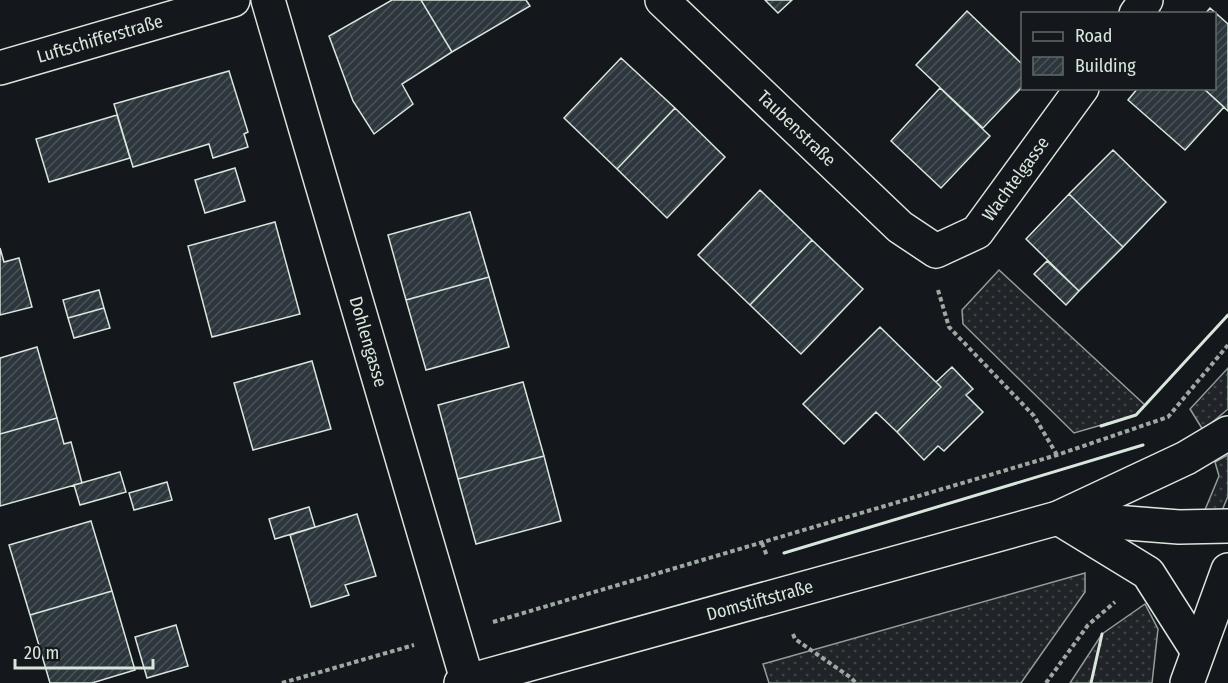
<svg xmlns="http://www.w3.org/2000/svg" width="1228" height="683" font-family="'Fira Sans Condensed',sans-serif">
  <style>
    .grass { fill: url(#grass-dots); stroke: #939e99; stroke-width: 1.5 }
    .building { fill: url(#building-hatch); stroke: #d8e6dc; stroke-width: 1.5 }
    .lines { fill: none; stroke-linecap: round; stroke-linejoin: round }
    .minor-casing { stroke: #d8e6dc; stroke-width: 36 }
    .secondary-casing { stroke: #d8e6dc; stroke-width: 36 }
    .path { stroke: #9da8a2; stroke-width: 4; stroke-dasharray: 4.5 3; stroke-linecap: butt }
    .minor { stroke: #14181c; stroke-width: 33 }
    .secondary { stroke: #14181c; stroke-width: 33 }
    .wall { stroke: #d8e6dc; stroke-width: 3 }
    .labels { text-anchor: middle; stroke-width: 4.5; stroke-linejoin: round; paint-order: stroke }
    .street-label { font-size: 18px; fill: #d8e6dc; stroke: #14181c }
  </style>
  <defs>
    <pattern id="grass-dots" width="8" height="8" patternUnits="userSpaceOnUse" patternTransform="scale(1.5)"><rect width="8" height="8" fill="#202428"/><path d="M2 2h.1M6 6h.1" fill="none" stroke="#404447" stroke-width="1.8" stroke-linecap="round"/></pattern>
    <pattern id="building-hatch" width="6" height="6" patternUnits="userSpaceOnUse" patternTransform="scale(1.5)"><rect width="6" height="6" fill="#2c363c"/><path d="M-1 1l2-2M0 6l6-6M5 7l2-2" fill="none" stroke="#4a5358"/></pattern>
  </defs>
  <rect width="100%" height="100%" fill="#14181c"/>
  <path class="grass" d="M999 270 1145 405 1136 415 1074 433 963 324 962 310Z
    M1228 368V409L1203 430 1190 409Z
    M1228 455V496L1219 518 1202 517 1219 476 1215 462Z
    M1085 573V592L1021 683H769L763 664Z
    M1145 604 1158 629 1152 683H1070L1102 634Z"/>
  <path class="building" d="M392 0H421L452 52 402 84 413 104 374 134 353 101 329 36Z
    M421 0H526L530 6 452 52Z
    M765 0H792L778 13Z
    M1210 8 1228 24V111L1203 88H1214V14H1205Z
    M967 11 1022 64V87L983 128 916 65Z
    M621 58 675 108 617 169 564 118Z
    M229 71 248 132 244 134 248 147 213 158 209 144 133 167 114 104Z
    M940 88 990 136 941 188 891 141Z
    M1138 88H1203L1224 107 1185 150 1128 100Z
    M675 108 725 157 667 218 617 169Z
    M117 115 130 158 49 182 36 139Z
    M1113 150 1166 202 1123 247 1069 194Z
    M235 168 245 201 205 213 195 180Z
    M760 190 812 240 750 305 698 255Z
    M1069 194 1123 247 1079 291 1026 239Z
    M470 212 489 277 406 300 388 235Z
    M275 222 300 314 212 337 188 246Z
    M812 240 863 289 801 354 750 305Z
    M0 248 4 262 19 258 32 307 0 315Z
    M1047 261 1079 291 1066 305 1034 274Z
    M489 277 509 347 426 370 406 300Z
    M99 290 104 308 68 318 63 300Z
    M104 308 110 328 74 338 68 318Z
    M880 327 941 387 897 432 876 412 844 444 803 404Z
    M37 347 57 418 0 434V358Z
    M312 361 331 429 253 450 234 383Z
    M952 367 973 389 966 395 983 412 944 451 938 446 924 460 897 432 941 387 936 382Z
    M523 382 544 456 458 479 438 405Z
    M57 418 64 444 71 442 82 483 0 506V434Z
    M544 456 561 521 476 544 458 479Z
    M120 472 126 492 80 505 74 485Z
    M167 482 172 500 134 510 129 493Z
    M309 507 315 527 275 539 269 519Z
    M357 514 376 576 345 585 349 595 311 607 290 535Z
    M91 521 112 591 30 615 9 545Z
    M112 591 135 670 92 683H50L30 615Z
    M176 625 188 666 147 678 135 637Z"/>
  <g class="lines">
    <g class="minor-casing">
      <g id="minor">
        <path id="s1" d="M268 0 468 683"/>
        <path id="s2" d="M662 0 900 227 936 251 977 232 1082 88"/>
        <path d="M1136 14 1146 0"/>
        <path id="s3" d="M0 68 233 0"/>
        <path d="M1058 518 1148 573 1197 650"/>
        <path d="M1063 518 1179 527 1228 526"/>
        <path id="s4" d="M461 683 1058 518 1186 458 1228 433"/>
      </g>
    </g>
    <g class="secondary-casing">
      <path id="secondary" d="M1187 683 1228 570"/>
    </g>
    <path class="path" d="M938 290 949 327 1034 416 1057 455
      M762 543 767 556
      M493 622 1057 455 1168 417 1228 345
      M793 634 795 639 850 677 856 683
      M282 683 414 645
      M1046 683 1088 625 1115 602"/>
    <use href="#minor" class="minor"/>
    <use href="#secondary" class="secondary"/>
    <path class="wall" d="M1101 426 1136 415 1228 315
      M784 553 1143 445
      M1091 683 1102 634"/>
  </g>
  <g class="labels">
    <g class="street-label">
      <text dy="6" stroke="none"><textPath href="#s3" startOffset="104">Luftschifferstraße</textPath></text>
      <text dy="6" stroke="none"><textPath href="#s2" startOffset="186">Taubenstraße</textPath></text>
      <text dy="6" stroke="none"><textPath href="#s2" startOffset="483">Wachtelgasse</textPath></text>
      <text dy="6" stroke="none"><textPath href="#s1" startOffset="356">Dohlengasse</textPath></text>
      <text dy="6" stroke="none"><textPath href="#s4" startOffset="310">Domstiftstraße</textPath></text>
    </g>
  </g>
  <rect x="1021" y="12" width="195" height="78" fill="#14181c" stroke="#626a69" stroke-width="1.5"/>
  <rect x="1033" y="32" width="30" height="9" fill="#14181c" stroke="#626a69" stroke-width="1.5"/>
  <text x="1075" y="42" font-size="18" fill="#d8e6dc">Road</text>
  <rect x="1033" y="57" width="30" height="18" fill="url(#building-hatch)" stroke="#626a69" stroke-width="1.5"/>
  <text x="1075" y="72" font-size="18" fill="#d8e6dc">Building</text>
  <path d="M15 659v9h138v-9" fill="none" stroke="#d8e6dc" stroke-width="3"/>
  <text x="24" y="659" font-size="18" fill="#d8e6dc" stroke="#14181c" stroke-width="4.5" paint-order="stroke">20 m</text>
</svg>
